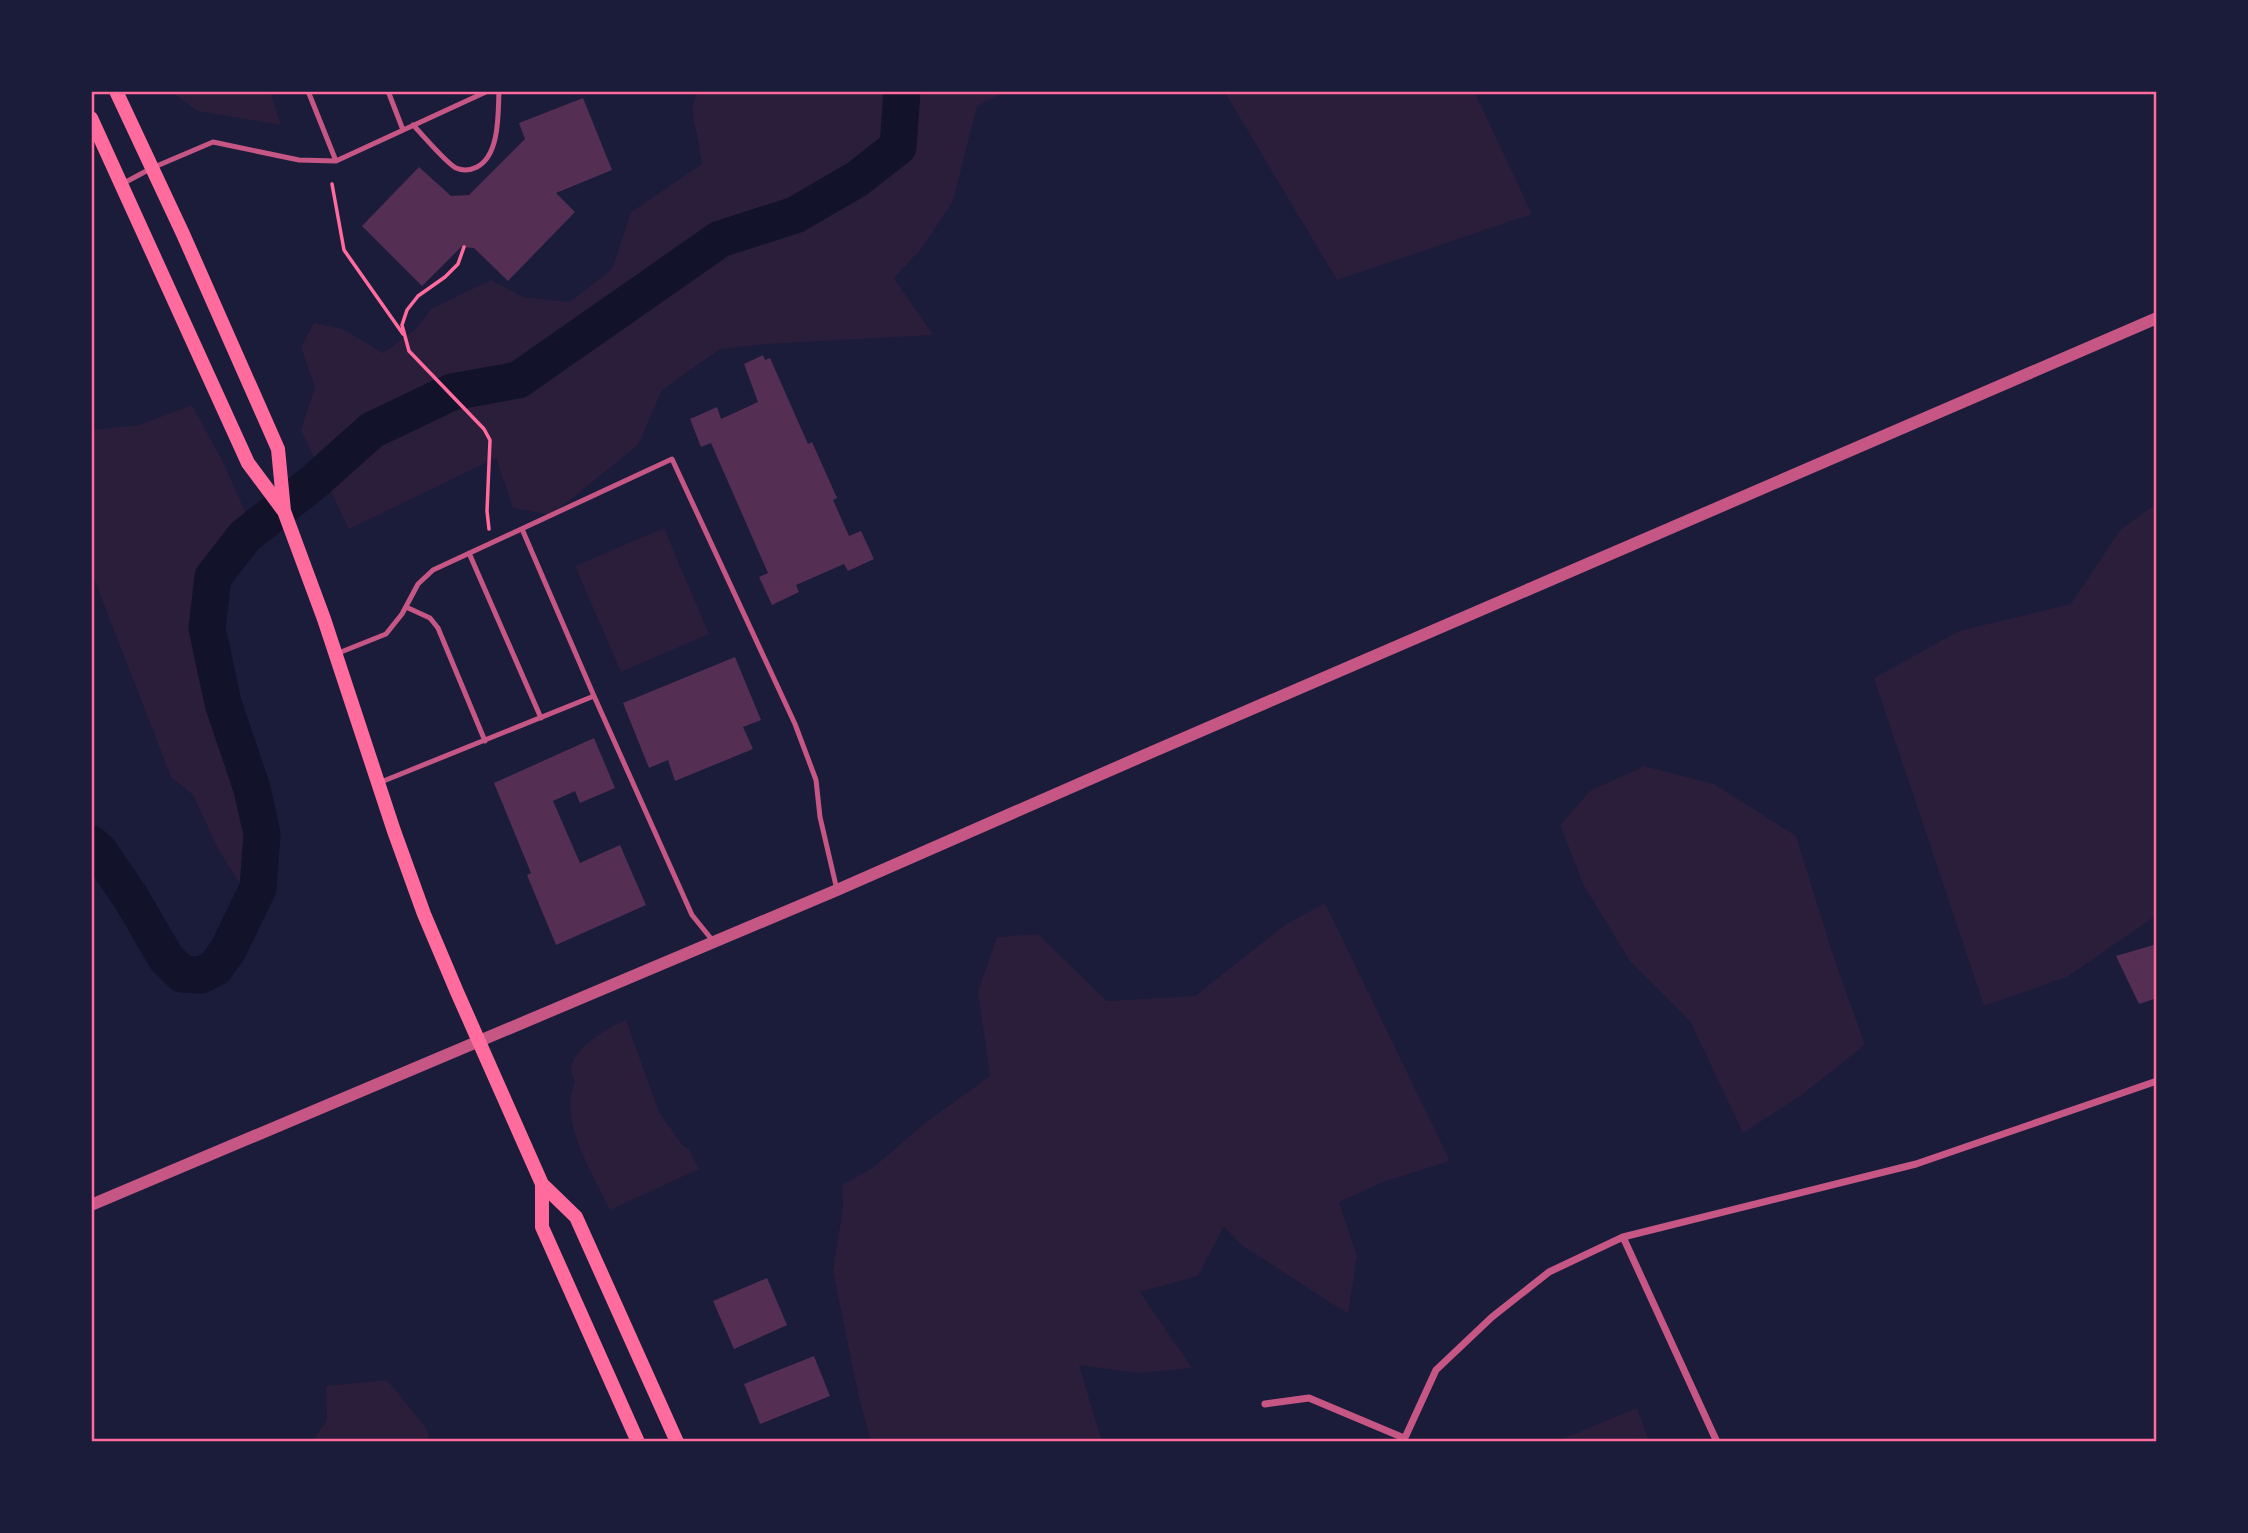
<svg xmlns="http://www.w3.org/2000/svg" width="2248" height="1533" font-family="'Titillium Web',sans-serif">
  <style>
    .green { fill: #2a1e3b }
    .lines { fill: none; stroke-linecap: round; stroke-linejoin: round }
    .river { stroke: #12122b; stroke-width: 37 }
    .building { fill: #542f53 }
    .path { stroke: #ff6b9d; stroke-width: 3.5 }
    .service { stroke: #c65784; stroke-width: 5 }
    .minor { stroke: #c65784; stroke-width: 7 }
    .tertiary { stroke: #c65784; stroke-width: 12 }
    .secondary { stroke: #ff6b9d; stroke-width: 14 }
    .neatline { fill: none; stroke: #ff6b9d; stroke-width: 2.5 }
  </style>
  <rect width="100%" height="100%" fill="#1b1b3a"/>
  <path class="green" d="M170 91H270L281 125 198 111Z
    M698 91H1007L977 106 953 201 921 249 894 278 933 335 766 344 720 349 662 390 638 445 551 515 513 508 496 458 349 529 301 430 315 387 301 347 314 323 343 329 383 353 416 329 431 309 491 280 523 297 570 302 612 269 631 212 702 164 692 108Z
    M1224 91H1474L1532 214 1337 280Z
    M192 405 224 464 247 516 245 536 213 577 207 628 223 703 252 789 262 834 258 888 246 893 218 849 193 795 171 777 91 571V430L139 425Z
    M2157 503V915L2067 977 1984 1006 1874 678 1959 631 2071 604 2120 530Z
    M664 528 709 634 621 672 575 566Z
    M1644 766 1714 784 1796 836 1834 958 1865 1045 1803 1094 1743 1133 1690 1021 1630 961 1584 886 1560 825 1590 791Z
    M1325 903 1450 1161 1383 1182 1339 1202 1357 1256 1348 1314 1240 1244 1224 1226 1198 1276 1140 1292 1192 1368 1139 1373 1079 1365 1102 1442H871L858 1394 833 1271 843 1206 842 1185 874 1167 925 1123 990 1076 978 991 997 937 1038 934 1107 1001 1195 996 1285 925Z
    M626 1020 659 1112 683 1146 689 1149 699 1169 610 1210C593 1174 558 1121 575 1082 574 1079 572 1075 571 1071 570 1050 609 1026 626 1020Z
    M387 1380 427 1429 429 1442H312L327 1420 326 1386Z
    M1637 1408 1649 1442H1555Z"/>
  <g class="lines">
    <path class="river" d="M91 844 99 851 131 898 166 958 182 974 201 975 215 968 228 950 258 888 262 834 252 789 223 703 207 628 213 577 245 536 315 481 372 430 452 392 518 380 720 239 795 215 857 179 898 147 902 91"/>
  </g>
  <path class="building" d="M583 98 612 170 556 193 575 212 508 281 474 248 461 247 422 286 362 226 419 167 451 196 469 195 525 139 519 123Z
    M763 355 765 360 770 358 808 444 812 442 837 498 833 500 849 536 861 531 874 559 848 571 844 564 796 585 799 592 772 605 759 577 768 573 711 443 701 447 690 419 717 407 721 419 758 402 744 364Z
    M735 657 761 720 743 727 753 749 675 781 668 760 649 768 623 703Z
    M594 738 615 788 580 803 575 791 553 801 580 863 620 845 646 905 556 945 527 875 531 873 494 783Z
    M2157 944V998L2139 1004 2116 956Z
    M767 1278 787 1325 734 1349 713 1301Z
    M814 1356 830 1396 760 1424 744 1384Z"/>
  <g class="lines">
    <path class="path" d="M332 184 344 250 403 334
      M464 247 458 264 445 277 418 296 407 310 402 325 409 351 484 429 490 440 487 511 489 529"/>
    <path class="service" d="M308 91 336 161
      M388 91 403 130
      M1860 91H1861
      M413 125C423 135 445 162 456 168 463 171 471 170 477 167 500 155 498 113 499 91
      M122 184 152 168 213 142 299 160 336 161 488 91
      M469 553 541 718
      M406 607 430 618 438 628 485 741
      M336 654 386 634 402 614 418 584 433 570 672 459 795 724 816 780 820 817 837 890
      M594 696 692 915 713 941
      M381 782 594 696 522 529"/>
    <path class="minor" d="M1623 1237 1717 1442
      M1265 1404 1309 1398 1404 1438
      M1403 1442 1436 1370 1492 1317 1549 1272 1623 1237 1916 1164 2157 1081"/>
    <path class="tertiary" d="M91 1205 837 890 1145 755 2157 318"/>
    <path class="secondary" d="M116 91 183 234 278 449 284 511 324 619 394 831 424 914 457 992 542 1184 576 1217 677 1442
      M91 118 248 463 283 510
      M542 1184V1227L638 1442"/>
  </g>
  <rect width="2248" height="1533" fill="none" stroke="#1b1b3a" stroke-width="186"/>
  <rect x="93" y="93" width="2062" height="1347" class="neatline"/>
</svg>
